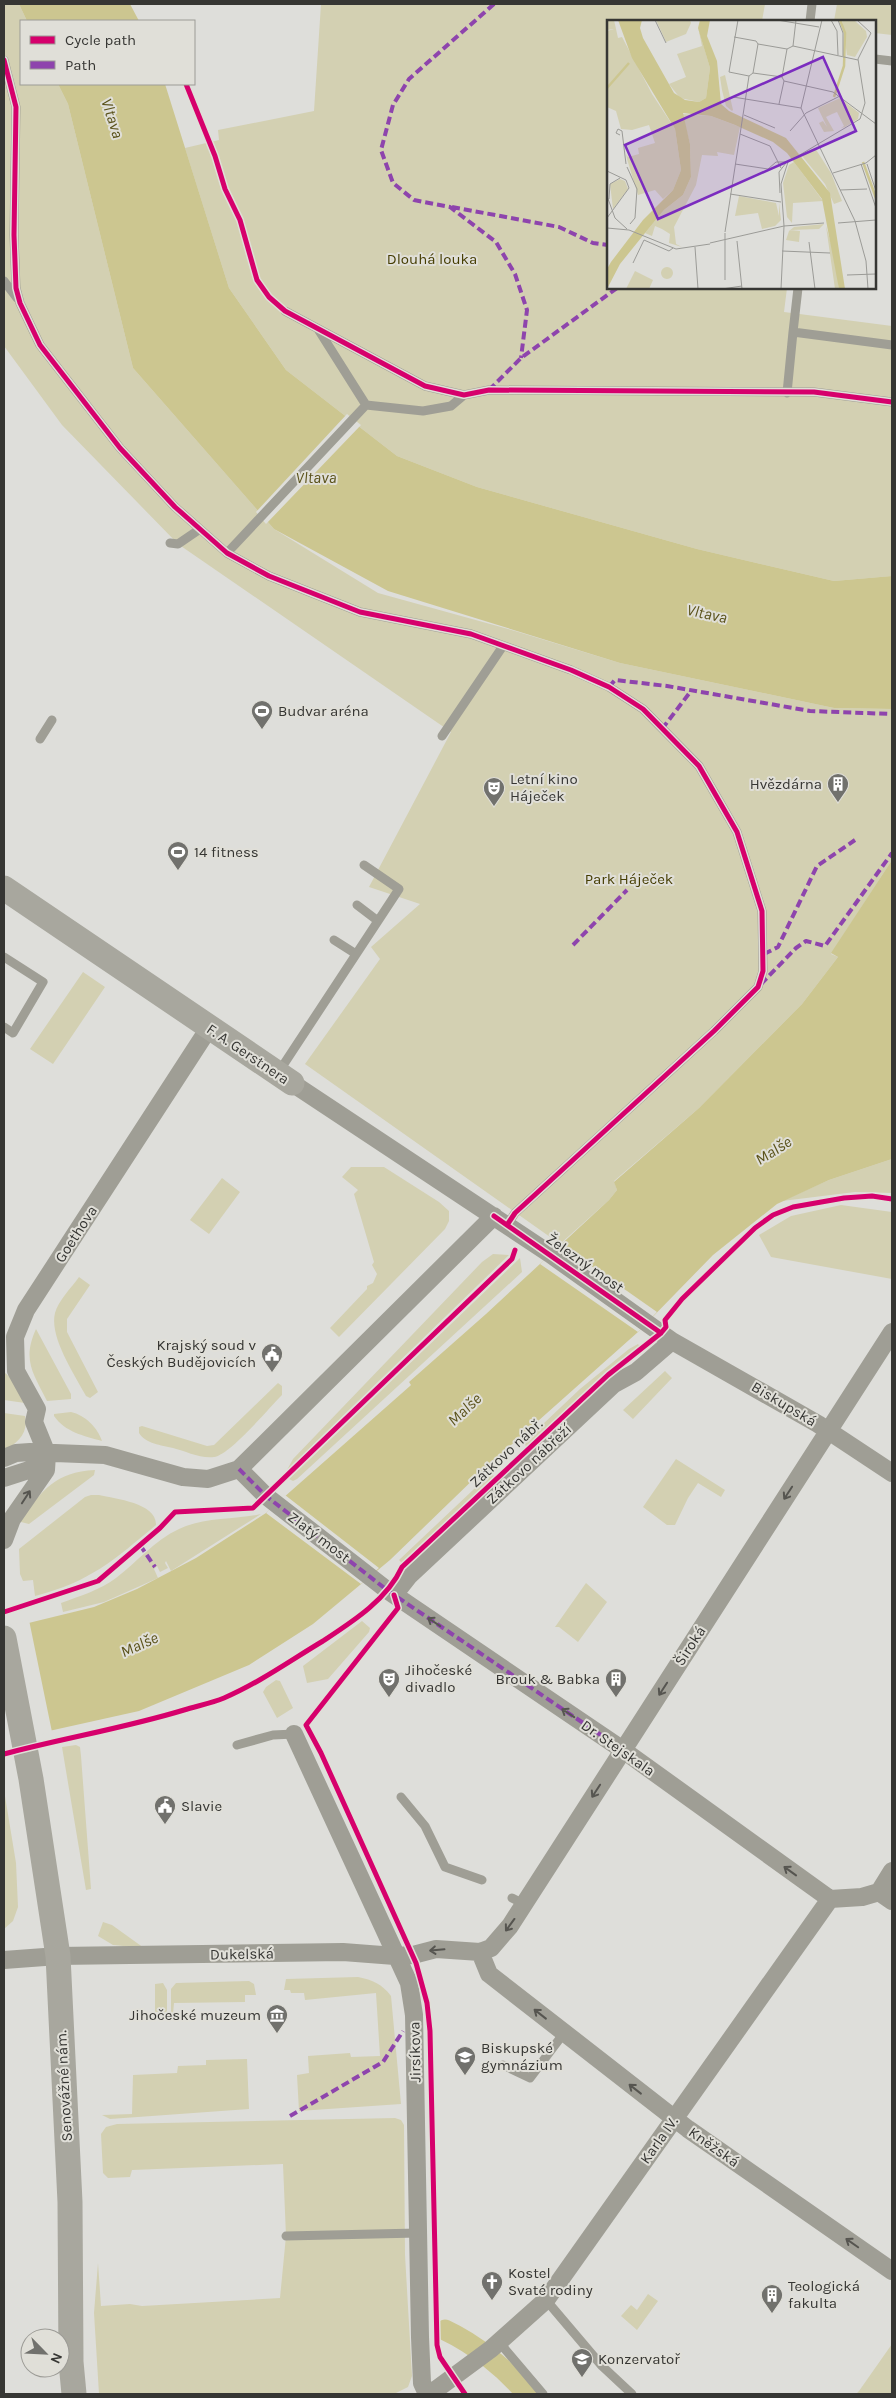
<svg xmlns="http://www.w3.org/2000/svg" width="896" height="2398" font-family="Karla,sans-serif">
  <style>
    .green { fill: #d3d0b2 }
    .water { fill: #ccc690 }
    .pier { fill: #dededa }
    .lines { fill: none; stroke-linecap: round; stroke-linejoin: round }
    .canal { stroke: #ccc690; stroke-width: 21 }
    .lane { stroke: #9f9e95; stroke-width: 9 }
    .street { stroke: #9f9e95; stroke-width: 18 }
    .secondary { stroke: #a8a79e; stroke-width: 25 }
    .quiet { stroke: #8e44ad; stroke-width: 4; stroke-dasharray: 8 4; stroke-linecap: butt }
    .cycleway-casing { stroke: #e0dfd8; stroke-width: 8 }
    .cycleway { stroke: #d6006c; stroke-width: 5 }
    .oneway { stroke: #565550 }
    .labels { text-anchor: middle; stroke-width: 4; stroke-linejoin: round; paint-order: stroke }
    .park-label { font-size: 15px; fill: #443c00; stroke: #e0dfd8 }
    .poi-label { font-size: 15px; fill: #363633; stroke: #e0dfd8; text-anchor: start }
    .street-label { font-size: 15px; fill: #363633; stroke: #e0dfd8 }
    .water-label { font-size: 16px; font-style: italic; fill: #5a521a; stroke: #e0dfd8 }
    .inset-river { fill: none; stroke: #ccc690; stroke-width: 2.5 }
    .inset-road { fill: none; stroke: #9b9b97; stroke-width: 1 }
    .view { fill: #7b2cbf; fill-opacity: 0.15; stroke: #7b2cbf; stroke-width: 2.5 }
    .inset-edge { fill: none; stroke: #363633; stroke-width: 2.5 }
  </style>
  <rect width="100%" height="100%" fill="#dededa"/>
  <path class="green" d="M4 4H19L27 21H21V84H58L68 104 133 368 274 529 378 593 515 631 620 663 834 708 892 709V860L831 954 838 957 802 1004 699 1108 614 1181 617 1190 609 1200 560 1244 305 1064 380 959 371 947 420 904 369 887 451 732 178 544 62 425 4 346Z
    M321 4H765L762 21H608V288H787L784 312 892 326V576L834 581 697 549 477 487 397 456 286 370 229 288 185 148 219 140 218 130 314 111Z
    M837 4H892V35L875 33V21H834Z
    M83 972 105 987 53 1064 30 1049Z
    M892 1159V1193L855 1192 782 1201 829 1180Z
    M351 1167H384L439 1202 449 1211V1221L445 1229 339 1337 330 1328 367 1289V1286L373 1283 377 1274 372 1265 374 1262 354 1194 358 1190 342 1177Z
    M222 1178 240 1192 209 1234 190 1220Z
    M841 1205 892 1212V1279L771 1257 759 1235 791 1216Z
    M493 1254 509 1255 287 1470 293 1459 482 1262Z
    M520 1258 522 1272 297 1479 293 1481 289 1479Z
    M79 1277 90 1285 67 1319V1332L98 1392 90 1398 86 1396C75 1375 49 1337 55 1313 58 1301 72 1287 79 1277Z
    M36 1329 71 1394V1399L47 1401C33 1373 22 1360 36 1329Z
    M638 1344 640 1347 527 1447 523 1443 580 1389 629 1349Z
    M665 1371 672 1378 633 1419 623 1410Z
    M4 1372 12 1379 25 1403 4 1400Z
    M278 1383 282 1386V1395C268 1409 230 1455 214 1457 201 1459 185 1451 173 1448 161 1445 146 1444 139 1433V1427L142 1426 207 1446 214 1445Z
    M71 1412C85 1415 98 1428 102 1441 84 1436 65 1432 54 1416V1414Z
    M4 1413 25 1416C29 1433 17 1444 4 1450Z
    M676 1459 725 1490 721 1497 698 1483 688 1498 675 1525H667L643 1507Z
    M95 1470 94 1475 29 1524 21 1522 20 1520C43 1490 55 1472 95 1470Z
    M491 1473 494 1476 402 1563 399 1560Z
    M91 1495H99C116 1499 157 1503 156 1525 114 1560 90 1582 35 1596L33 1580 23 1581 20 1574 19 1549 85 1497Z
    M261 1514 171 1571 166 1561 165 1563 168 1568 160 1572 157 1566 154 1569 158 1578 104 1602 63 1612 61 1603C80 1596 100 1590 116 1578 137 1562 155 1540 179 1529 203 1517 235 1520 261 1514Z
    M586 1583 607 1602 578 1642 559 1627H555Z
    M362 1621 370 1628 369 1632 328 1679 307 1683 303 1666Z
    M276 1680 280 1681 293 1708 277 1718 263 1692 266 1687Z
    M76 1745 80 1747 81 1756 91 1889 86 1890 62 1747Z
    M4 1790 16 1863 18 1907 13 1921 4 1929Z
    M103 1922 112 1925 144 1948 113 1945 98 1936Z
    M358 1977C373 1980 382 1984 391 1996L401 2104 299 2111 297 2075 309 2073 308 2056 350 2053 351 2057 380 2056 376 1993 305 2000 304 1993H291L290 1990H284L286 1979Z
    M249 1981 254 1984 256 1995H245V2002L174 2003 173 2014H171V1989L176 1983Z
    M163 1983 167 1990V2013L155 2012V1984Z
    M247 2059 249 2109 110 2119 102 2115 132 2114 133 2075 177 2073 178 2066 206 2065V2060Z
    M395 2118 401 2120 404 2125 405 2255 412 2376 408 2387 394 2394H99L94 2313 98 2263 101 2306 130 2304 142 2306 280 2298 286 2236 283 2164 132 2170 130 2177 108 2178 103 2173 101 2134 106 2127 117 2124Z
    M648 2294 658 2301 637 2330 621 2316 631 2305 637 2310Z
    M892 2344V2394H856L859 2391Z"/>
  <path class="water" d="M19 4H130L139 21H27Z
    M58 84H165L229 288 286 370 397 456 477 487 697 549 834 581 892 576V709L834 708 620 663 388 591 274 529 133 368 68 104Z
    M892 860V1159L829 1180 777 1204 713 1255 638 1332 482 1471 390 1560 313 1624 249 1665 139 1711 4 1741V1629L94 1607 137 1589 196 1558 266 1513 410 1386 411 1385 409 1382 486 1314 609 1200 617 1190 614 1182 699 1108 802 1004 838 957 831 953Z"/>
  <path class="pier" d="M347 414 361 425 266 524 256 512Z
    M560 1244 657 1312 638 1332 540 1264Z
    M285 1495 379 1568 361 1584 266 1513Z
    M29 1620 52 1732 4 1743V1626Z"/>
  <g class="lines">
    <path class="canal" d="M445 2330C475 2344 506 2369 527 2394"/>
    <path class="lane" d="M810 21 812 4
      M875 59 892 61
      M4 60 16 107 14 235 16 288 20 303 40 345 120 448 175 507 227 553 269 576 360 612 471 634 571 670 609 687 643 709 699 766 737 832 762 911 763 971 758 987 714 1031 515 1213 507 1225
      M4 281 17 298
      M285 311 425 386 464 395 489 390 814 392 892 402
      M318 329 366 405
      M793 332 798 288
      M787 393 793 332 892 345
      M170 543 178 544 200 529
      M227 553 366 405 423 411 451 406 464 395
      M442 736 503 646
      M40 739 52 720
      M357 905 378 921
      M334 940 356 954
      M4 957 43 982 13 1033 4 1027
      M278 1073 399 889 364 865
      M237 1745 273 1735 294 1734
      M401 1797 425 1826 445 1867 482 1880
      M512 1898 524 1904
      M503 2065 530 2078 564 2033
      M286 2236 418 2233
      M546 2300 602 2366 632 2394
      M499 2342 543 2394"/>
    <path class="street" d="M292 1083 550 1254 672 1341 818 1424 892 1473
      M4 1458 16 1453 30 1452 105 1455 183 1477 208 1479 239 1469 494 1216
      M239 1469 266 1496 387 1590 623 1750 830 1899
      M4 1478 35 1468 46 1454
      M4 1540 12 1519 46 1470 47 1454 34 1422 37 1409 16 1371 15 1337 26 1310 209 1028
      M394 1595 409 1576 614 1384 636 1372 672 1341
      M294 1734 409 1983 414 2015 420 2337 422 2383 427 2394
      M879 1892 892 1901
      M830 1899 862 1897 879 1892 892 1871
      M480 1952 491 1948 510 1926 892 1332
      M480 1952 489 1974 688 2129 892 2271
      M4 1960 58 1956 343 1952 395 1956 413 1955 436 1949 480 1952
      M430 2394 491 2349 546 2300 830 1899"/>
    <path class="secondary" d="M4 888 292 1083
      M4 1638 31 1779 58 1956 70 2202 71 2362 74 2394"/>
    <path class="quiet" d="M494 4 409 79 393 105 381 150 393 183 414 200 450 207 496 242 515 274 527 310 521 358
      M452 207 559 227 593 243 608 245
      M489 390 521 358 617 288
      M609 687 615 680 667 686 810 711 892 714
      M662 729 691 691
      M573 945 627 890
      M764 954 778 947 817 866 855 840
      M761 984 796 948 806 941 825 946 892 853
      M239 1469 266 1496 387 1590 623 1750
      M140 1545 155 1567
      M290 2116 383 2062 403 2031"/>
    <g class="cycleway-casing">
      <path id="cycleway" d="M4 60 16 107 14 235 16 288 20 303 40 345 120 448 175 507 227 553 269 576 360 612 471 634 571 670 609 687 643 709 699 766 737 832 762 911 763 971 758 987 714 1031 515 1213 507 1225
        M186 84 215 156 225 189 240 220 257 280 269 297 285 311 425 386 464 395 489 390 814 392 892 402
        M494 1216 661 1333
        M394 1595 398 1608 306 1725 321 1753 416 1963 427 2003 430 2031 437 2345 440 2357 465 2394
        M4 1612 98 1581 160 1528 175 1512 253 1508 512 1259 515 1250
        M4 1754C64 1738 125 1728 184 1710 197 1706 212 1703 224 1698 259 1683 291 1660 323 1641 352 1622 387 1600 402 1567L608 1375 661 1333 666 1327 665 1320 682 1299 755 1228 773 1215 793 1207 844 1198 872 1196 892 1199"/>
    </g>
    <use href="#cycleway" class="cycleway"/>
  </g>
  <defs><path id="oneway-shaft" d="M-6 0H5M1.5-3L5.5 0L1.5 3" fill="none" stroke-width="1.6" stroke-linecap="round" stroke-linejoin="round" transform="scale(1.25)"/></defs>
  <g class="oneway">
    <use href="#oneway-shaft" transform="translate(788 1493) rotate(123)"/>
    <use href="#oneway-shaft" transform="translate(26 1497) rotate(-57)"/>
    <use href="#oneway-shaft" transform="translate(434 1622) rotate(-146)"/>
    <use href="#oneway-shaft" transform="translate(663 1689) rotate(123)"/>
    <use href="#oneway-shaft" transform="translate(568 1713) rotate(-146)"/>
    <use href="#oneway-shaft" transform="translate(596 1791) rotate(123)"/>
    <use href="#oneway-shaft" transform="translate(790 1871) rotate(-144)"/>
    <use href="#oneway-shaft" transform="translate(510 1925) rotate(126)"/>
    <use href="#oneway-shaft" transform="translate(437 1950) rotate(175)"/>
    <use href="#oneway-shaft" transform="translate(540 2014) rotate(-142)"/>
    <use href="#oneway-shaft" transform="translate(635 2089) rotate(-142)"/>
    <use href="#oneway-shaft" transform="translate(852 2243) rotate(-145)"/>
  </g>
  <defs>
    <g id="stadium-pin" transform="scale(1.125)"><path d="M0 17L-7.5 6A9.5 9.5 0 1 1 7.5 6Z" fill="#71716d" stroke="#e0dfd8"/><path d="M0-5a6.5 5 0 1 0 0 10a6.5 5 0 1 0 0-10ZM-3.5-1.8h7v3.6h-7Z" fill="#fff"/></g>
    <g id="building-pin" transform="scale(1.125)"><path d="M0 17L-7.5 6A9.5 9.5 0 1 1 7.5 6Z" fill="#71716d" stroke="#e0dfd8"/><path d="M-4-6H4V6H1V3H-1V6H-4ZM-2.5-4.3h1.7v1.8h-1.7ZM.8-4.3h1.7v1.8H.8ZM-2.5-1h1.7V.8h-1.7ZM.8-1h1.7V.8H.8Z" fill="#fff"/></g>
    <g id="theatre-pin" transform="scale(1.125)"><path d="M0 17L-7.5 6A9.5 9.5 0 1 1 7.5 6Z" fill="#71716d" stroke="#e0dfd8"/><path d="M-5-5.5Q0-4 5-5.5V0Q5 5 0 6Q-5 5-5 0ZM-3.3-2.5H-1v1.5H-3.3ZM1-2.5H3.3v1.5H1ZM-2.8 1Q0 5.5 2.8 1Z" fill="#fff"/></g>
    <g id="civic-pin" transform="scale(1.125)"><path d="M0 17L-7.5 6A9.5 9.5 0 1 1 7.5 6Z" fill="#71716d" stroke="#e0dfd8"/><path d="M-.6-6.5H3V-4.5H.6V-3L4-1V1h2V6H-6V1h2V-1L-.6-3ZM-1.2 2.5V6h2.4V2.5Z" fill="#fff"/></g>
    <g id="museum-pin" transform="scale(1.125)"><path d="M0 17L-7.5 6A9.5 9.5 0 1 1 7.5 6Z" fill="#71716d" stroke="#e0dfd8"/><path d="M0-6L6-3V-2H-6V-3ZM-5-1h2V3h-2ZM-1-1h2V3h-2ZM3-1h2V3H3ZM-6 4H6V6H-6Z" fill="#fff"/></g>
    <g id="university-pin" transform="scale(1.125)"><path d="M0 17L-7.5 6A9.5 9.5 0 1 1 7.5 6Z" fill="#71716d" stroke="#e0dfd8"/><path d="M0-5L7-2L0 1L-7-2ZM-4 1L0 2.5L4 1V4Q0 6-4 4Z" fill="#fff"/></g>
    <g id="church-pin" transform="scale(1.125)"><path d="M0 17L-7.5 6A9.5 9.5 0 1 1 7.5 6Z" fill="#71716d" stroke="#e0dfd8"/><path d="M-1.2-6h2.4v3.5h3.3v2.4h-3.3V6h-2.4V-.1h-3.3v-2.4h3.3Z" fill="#fff"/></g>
  </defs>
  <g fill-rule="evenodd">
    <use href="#stadium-pin" x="262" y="711"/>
    <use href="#building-pin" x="838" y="784"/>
    <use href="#theatre-pin" x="494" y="788"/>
    <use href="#stadium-pin" x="178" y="852"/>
    <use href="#civic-pin" x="272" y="1354"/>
    <use href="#theatre-pin" x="389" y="1679"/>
    <use href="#building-pin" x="616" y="1679"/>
    <use href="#civic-pin" x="165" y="1806"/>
    <use href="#museum-pin" x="277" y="2015"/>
    <use href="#university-pin" x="465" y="2057"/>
    <use href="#church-pin" x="492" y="2282"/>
    <use href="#building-pin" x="772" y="2295"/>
    <use href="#university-pin" x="582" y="2359"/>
  </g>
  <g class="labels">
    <g class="park-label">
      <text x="432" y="264">Dlouhá louka</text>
      <text x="629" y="884">Park Háječek</text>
    </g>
    <g class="poi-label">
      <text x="278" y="716">Budvar aréna</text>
      <text x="510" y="784">Letní kino<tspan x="510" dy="17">Háječek</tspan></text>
      <text x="822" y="789" text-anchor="end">Hvězdárna</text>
      <text x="194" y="857">14 fitness</text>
      <text x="256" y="1350" text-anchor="end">Krajský soud v<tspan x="256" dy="17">Českých Budějovicích</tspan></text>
      <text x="405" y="1675">Jihočeské<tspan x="405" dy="17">divadlo</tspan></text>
      <text x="600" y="1684" text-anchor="end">Brouk &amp; Babka</text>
      <text x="181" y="1811">Slavie</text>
      <text x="261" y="2020" text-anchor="end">Jihočeské muzeum</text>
      <text x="481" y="2053">Biskupské<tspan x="481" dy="17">gymnázium</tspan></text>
      <text x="508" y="2278">Kostel<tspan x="508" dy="17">Svaté rodiny</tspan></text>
      <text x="788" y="2291">Teologická<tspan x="788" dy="17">fakulta</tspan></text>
      <text x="598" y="2364">Konzervatoř</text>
    </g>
    <g class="street-label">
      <text transform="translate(248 1054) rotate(34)" y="5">F. A. Gerstnera</text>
      <text transform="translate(76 1234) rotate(-57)" y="5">Goethova</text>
      <text transform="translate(585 1263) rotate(35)" y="5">Železný most</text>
      <text transform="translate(784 1404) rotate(31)" y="5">Biskupská</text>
      <text transform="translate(506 1453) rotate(-43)" y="5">Zátkovo nábř.</text>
      <text transform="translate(529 1464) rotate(-43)" y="5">Zátkovo nábřeží</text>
      <text transform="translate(319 1537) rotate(37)" y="5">Zlatý most</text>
      <text transform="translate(690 1646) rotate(-57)" y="5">Široká</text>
      <text transform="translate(618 1748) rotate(35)" y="5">Dr. Stejskala</text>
      <text transform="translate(242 1954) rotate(-1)" y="5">Dukelská</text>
      <text transform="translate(415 2052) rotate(-91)" y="5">Jirsíkova</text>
      <text transform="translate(64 2086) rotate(-93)" y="5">Senovážné nám.</text>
      <text transform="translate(659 2140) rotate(-55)" y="5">Karla IV.</text>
      <text transform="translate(714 2147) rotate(35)" y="5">Kněžská</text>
    </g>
    <g class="water-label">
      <text transform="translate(113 118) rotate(72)" y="6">Vltava</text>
      <text x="316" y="483">Vltava</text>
      <text transform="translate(707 613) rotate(12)" y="6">Vltava</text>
      <text transform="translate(773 1150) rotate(-32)" y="6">Malše</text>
      <text transform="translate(464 1409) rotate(-43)" y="6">Malše</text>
      <text transform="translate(139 1644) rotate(-24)" y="6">Malše</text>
    </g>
  </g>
  <g transform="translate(607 20)">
    <rect width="269" height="269" fill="#dededa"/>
    <path d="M0 0H7L11 18 15 17 45 74 68 109 74 150 66 170 56 179 48 170 31 175 20 139 19 134 21 137 32 134 31 128 48 123 42 105 25 110 14 109 9 91 0 87V11L7 9 0 10ZM49 0H83L84 3 79 14 59 22ZM235 0H247L259 11 260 17 248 37 240 35ZM91 7 103 48 99 78 92 82 73 78 62 64 79 57 70 34 95 26ZM118 55 126 90 125 91 119 86 115 70 113 57ZM233 78 252 93 251 99 238 107 234 108 237 106 230 92 225 94 219 97 227 111 217 112 212 103 216 101 220 107 211 88ZM75 94 104 96 133 107 127 135 110 132 111 136 95 135 89 165 67 207 69 224 75 227 62 223 63 214 55 209 48 206 45 216 38 213 57 190 76 175 84 157 83 124ZM208 128 224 153 235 181 227 184 218 164 195 136ZM187 142 216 181 186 183 185 203 180 197 176 163 182 145ZM13 159 18 161 21 169 6 189 3 164ZM132 176 169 183 172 196V183L174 200 168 206 155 209 151 193 128 196ZM217 204 212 209 183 210 193 211 192 222 179 220 182 211 187 207ZM219 206 229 241 232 269H228ZM54 253a6 6 0 1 1 12 0a6 6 0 1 1-12 0ZM28 251 46 260 42 269H19Z" fill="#d3d0b2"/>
    <path d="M11 0H35L33 8 36 18 67 73 78 80 92 82 99 78 103 48 91 8 93 0H103L100 16 110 41 114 84 122 91 179 118 223 173 238 269H232L215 179 180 133 166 122 128 105 104 96 76 93 83 124 84 157 76 175 57 190 38 213 13 244 0 269V249L4 242 36 200 66 170 74 150 68 109 25 38Z" fill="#ccc690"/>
    <path class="inset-river" d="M0 68 22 43M227 77 237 46 238 13 233 0M256 142 269 178"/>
    <path class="inset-road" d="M48 0 59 23M131 0 122 52 142 56M170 0 212 7M224 0 230 11 231 35M231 0 236 13V36M250 0 264 13M127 17 149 21 151 24 146 53M151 24 180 29M186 26 251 40M186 26 189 0M142 56 146 53 175 57M177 61 226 72 269 104M177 61 175 57 180 29 186 26M126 77 194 88M172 84 177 61M194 88 248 201 259 241 261 269M194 88 215 0M137 95 168 108M183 111 199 93 233 76M133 114 163 126 174 148M13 115 9 113 11 109 15 111 19 144M169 142H181L253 99 258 83 251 39 264 13M128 144 161 149 169 142M254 144 269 188M260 144 269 171M20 147 30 169 28 198 23 204M0 151 19 160 22 168 0 198M226 153 259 143 269 135M233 170 260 169M173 173 172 152 179 143M123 174 174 182M0 176 8 198 20 209M2 179 3 164 13 158M231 203 269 200M0 208 22 210 69 229 103 224M118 212 142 56M118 213V260M130 221 135 269M202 222 208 269M103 223 177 206 217 203M88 227 91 269M175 231 223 233M26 243 37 220 62 231 66 228M240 255 269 254M115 269 135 266M174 269 177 206 174 164 181 142"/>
    <path class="view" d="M216 37 249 111 51 199 18 125Z"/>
    <rect width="269" height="269" class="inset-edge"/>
  </g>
  <rect width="896" height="2398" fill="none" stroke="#363633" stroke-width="10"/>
  <rect x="20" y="20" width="175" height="65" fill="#e0dfd8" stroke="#9c9b96"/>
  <rect x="30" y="36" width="25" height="8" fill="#d6006c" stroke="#9c9b96"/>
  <text x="65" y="45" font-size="15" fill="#363633">Cycle path</text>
  <rect x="30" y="61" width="25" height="8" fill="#8e44ad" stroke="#9c9b96"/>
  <text x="65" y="70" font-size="15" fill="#363633">Path</text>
  <g transform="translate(45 2353) rotate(114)"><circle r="24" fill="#e0dfd8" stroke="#9c9b96"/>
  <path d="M0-4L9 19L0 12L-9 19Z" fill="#71716d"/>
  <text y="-8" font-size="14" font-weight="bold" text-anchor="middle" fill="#363633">N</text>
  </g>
</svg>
